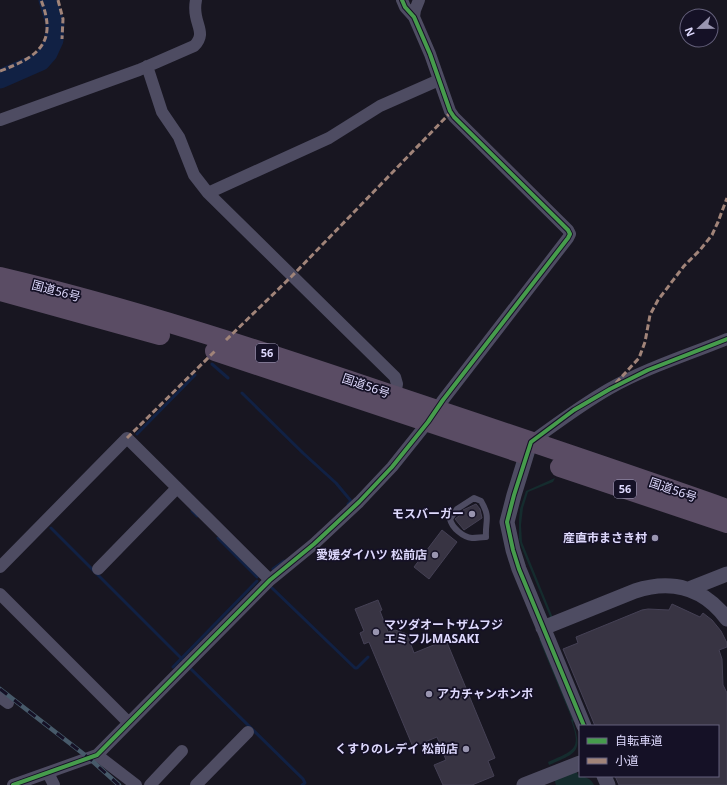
<svg xmlns="http://www.w3.org/2000/svg" width="727" height="785" font-family="'Noto Sans','Noto Sans JP',sans-serif">
  <style>
    .green { fill: #152c2e }
    .lines { fill: none; stroke-linecap: round; stroke-linejoin: round }
    .stream { stroke: #112144; stroke-width: 3 }
    .river { stroke: #112144; stroke-width: 19 }
    .building { fill: #383443; stroke: #454155 }
    .service { stroke: #4e4c62; stroke-width: 6 }
    .minor { stroke: #4e4c62; stroke-width: 12 }
    .tertiary { stroke: #4e4c62; stroke-width: 15 }
    .trunk { stroke: #5a4c64; stroke-width: 20 }
    .rail-casing { stroke: #475a6a; stroke-width: 4.5 }
    .rail { stroke: #151126; stroke-width: 3; stroke-dasharray: 9; stroke-linecap: butt }
    .quiet { stroke: #a18479; stroke-width: 3; stroke-dasharray: 6 3; stroke-linecap: butt }
    .cycleway-casing { stroke: #151126; stroke-width: 6 }
    .cycleway { stroke: #469c4c; stroke-width: 4 }
    .poi-dot { fill: #9995b0; stroke: #151126; stroke-width: 1.5 }
    .labels { text-anchor: middle; stroke-width: 3.5; stroke-linejoin: round; paint-order: stroke }
    .shield { fill: #151126; stroke: #a29dbc; stroke-width: 1 }
    .shield-label { font-size: 11px; font-weight: bold; fill: #ded9fd }
    .street-label { font-size: 12px; fill: #ded9fd; stroke: #151126 }
    .poi-label { font-size: 12px; font-weight: bold; fill: #ded9fd; stroke: #151126; text-anchor: end }
  </style>
  <rect width="100%" height="100%" fill="#181621"/>
  <path class="green" d="M555 478 553 482 528 492 523 508 521 525 522 542 553 618 551 619 521 546 519 539V520L520 509 526 491Z
    M539 639H542L575 720 573 722C583 752 577 753 549 765L548 762C574 750 582 750 571 720L572 719Z
    M576 770 578 775C585 777 591 778 594 785H556L554 779Z"/>
  <g class="lines">
    <path class="stream" d="M212 364 228 378
      M242 393 303 453 336 483 351 501 348 504
      M137 434 195 375
      M192 511 197 516
      M51 528 182 659
      M218 538 257 577
      M273 569 284 561
      M272 588 355 668H357L368 657
      M173 667 257 581
      M191 669 303 779 305 783 302 785"/>
    <path class="river" d="M0 79 41 61 48 53 54 40 55 23 48 0"/>
  </g>
  <path class="building" d="M476 504 480 509 482 518 464 530 455 519 464 512 463 510Z
    M442 530 457 542 429 579 414 567Z
    M378 600 382 610 380 611 388 632 395 630 407 634 414 653 446 640 495 758 488 761 494 776 472 785H443L434 765 446 760 437 737 413 747 369 642 364 644 360 633 364 631 355 609Z
    M672 604 700 617 703 613 712 620 721 631 727 643V647L719 650 722 659 723 685 727 693V785H619L615 776H718V726H595L563 649 578 643 576 637 642 610 648 609 669 610Z"/>
  <g class="lines">
    <path class="service" d="M474 498 481 501C491 518 485 520 486 537 481 537 477 538 472 538 463 537 452 528 450 519L457 509Z"/>
    <path class="minor" d="M414 17 415 10 419 0
      M147 66 162 112 179 137 194 175 208 193 395 377 397 384 394 401
      M0 120 139 70 194 46C205 35 198 28 196 16 195 11 195 5 196 0
      M208 193 329 138 380 106 439 80
      M531 442C556 424 581 405 609 389 646 368 688 355 727 339
      M0 567 127 438 270 580
      M98 569 177 488
      M0 594 128 722
      M0 697 8 703
      M97 755 136 785
      M48 773 54 785
      M13 785 97 755 270 580 314 544 359 502 392 467 428 422 443 400 568 238 570 234 568 230 454 117 450 111 430 54 414 17 405 7 402 0
      M150 785 182 751
      M196 785 248 732"/>
    <path class="tertiary" d="M530 443 514 495 507 522 513 550 519 569 584 726
      M689 589 727 574
      M543 628 635 591C672 579 704 588 727 619
      M604 776 608 785
      M524 785 580 763"/>
    <path class="trunk" d="M0 277C131 308 259 350 386 393 500 431 614 469 727 509
      M0 291 160 335
      M215 351 521 453
      M560 467 727 523"/>
    <g class="rail-casing">
      <path id="rail" d="M0 689 90 759 119 785"/>
    </g>
    <use href="#rail" class="rail"/>
    <path class="quiet" d="M58 0 63 19 62 39
      M0 71C38 57 58 43 41 0
      M226 340 292 276 451 112
      M616 383 639 358 645 342 650 315 658 300 684 266 700 250 712 235 718 222 727 198
      M127 438 215 351"/>
    <g class="cycleway-casing">
      <path id="cycleway" d="M584 726 519 569 513 550 507 522 514 495 531 442 574 410 610 389 648 370 727 339
        M13 785 97 755 270 580 314 544 359 502 392 467 428 422 443 400 568 238 570 234 568 230 454 117 450 111 430 54 414 17 405 7 402 0"/>
    </g>
    <use href="#cycleway" class="cycleway"/>
  </g>
  <g class="poi-dot">
    <circle cx="472" cy="514" r="4"/>
    <circle cx="655" cy="538" r="4"/>
    <circle cx="435" cy="555" r="4"/>
    <circle cx="376" cy="632" r="4"/>
    <circle cx="429" cy="694" r="4"/>
    <circle cx="466" cy="749" r="4"/>
  </g>
  <g class="labels">
    <g class="shield">
      <rect x="256" y="344" width="22" height="18" rx="3"/>
      <rect x="614" y="480" width="22" height="18" rx="3"/>
    </g>
    <g class="shield-label">
      <text x="267" y="357">56</text>
      <text x="625" y="493">56</text>
    </g>
    <g class="street-label">
      <text transform="translate(56 291) rotate(15)" y="4">国道56号</text>
      <text transform="translate(366 386) rotate(19)" y="4">国道56号</text>
      <text transform="translate(673 490) rotate(19)" y="4">国道56号</text>
    </g>
    <g class="poi-label">
      <text x="464" y="518">モスバーガー</text>
      <text x="647" y="542">産直市まさき村</text>
      <text x="427" y="559">愛媛ダイハツ 松前店</text>
      <text x="384" y="629" text-anchor="start">マツダオートザムフジ<tspan x="384" dy="14">エミフルMASAKI</tspan></text>
      <text x="437" y="698" text-anchor="start">アカチャンホンポ</text>
      <text x="458" y="753">くすりのレデイ 松前店</text>
    </g>
  </g>
  <rect x="579" y="725" width="140" height="52" fill="#151126" stroke="#65617c"/>
  <rect x="587" y="738" width="20" height="6" fill="#469c4c" stroke="#65617c"/>
  <text x="615" y="745" font-size="12" fill="#ded9fd">自転車道</text>
  <rect x="587" y="758" width="20" height="6" fill="#a18479" stroke="#65617c"/>
  <text x="615" y="765" font-size="12" fill="#ded9fd">小道</text>
  <g transform="translate(699 28) rotate(248)"><circle r="19" fill="#151126" stroke="#65617c"/>
  <path d="M0-3L7 15L0 10L-7 15Z" fill="#9995b0"/>
  <text y="-6" font-size="11" font-weight="bold" text-anchor="middle" fill="#ded9fd">N</text>
  </g>
</svg>
